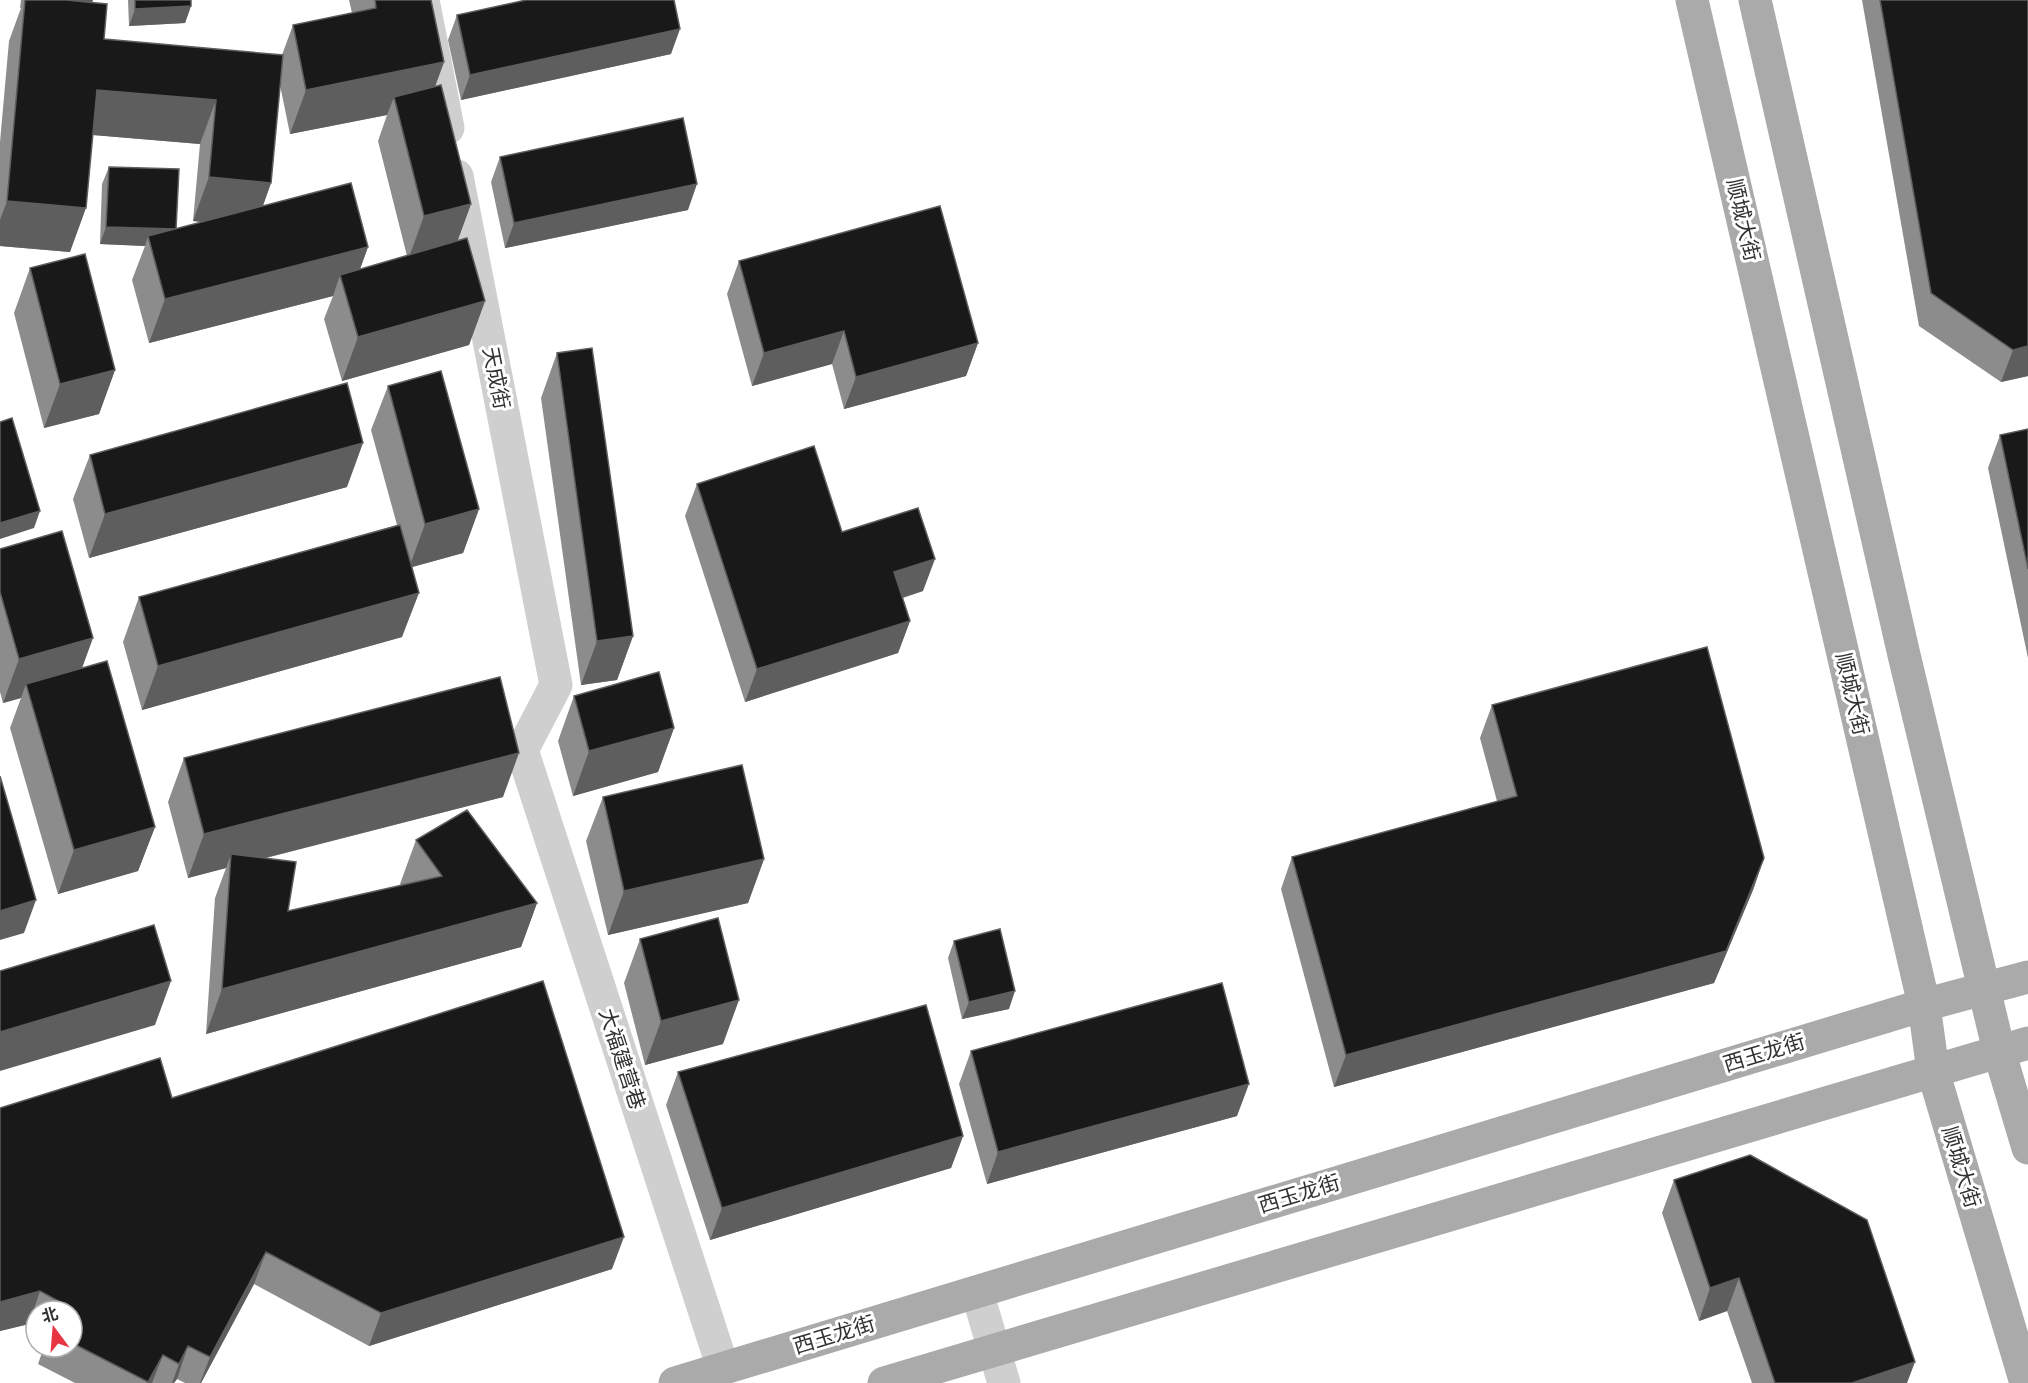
<svg xmlns="http://www.w3.org/2000/svg" width="2028" height="1383" font-family="Jost,'Noto Sans SC',sans-serif">
  <style>
    .lines { fill: none; stroke-linecap: round; stroke-linejoin: round }
    .minor { stroke: #cfcfcf; stroke-width: 33 }
    .major { stroke: #aaa; stroke-width: 33 }
    .wall { fill: #8c8c8c; fill-rule: evenodd }
    .shaded-wall { fill: #5e5e5e }
    .building { fill: #191919; stroke: #5e5e5e; stroke-width: 1.5 }
    .labels { text-anchor: middle; stroke-width: 6; stroke-linejoin: round; paint-order: stroke }
    .street-label { font-size: 21px; fill: #323232; stroke: #fff }
  </style>
  <rect width="100%" height="100%" fill="#fff"/>
  <g class="lines">
    <path class="minor" d="M423 0 448 128
      M457 176 556 685 522 750 723 1368
      M977 1292 1004 1383"/>
    <path class="major" d="M1692 0 1924 1005 1933 1071 2026 1383
      M1755 0 1904 655 1999 1051 2028 1148
      M675 1383 1924 1005 2028 977
      M884 1383 2028 1043"/>
  </g>
  <path class="wall" d="M21 0H93L92 2 104 39 282 55 293 25 352 13 349 0H431L444 62 435 86 471 204 457 241 485 301 469 345 342 381 324 319 333 296 149 343 132 280 145 246 100 244 102 184 109 167 176 229 201 222 193 221 200 144 93 135 70 252 0 246V142L9 41 21 8H20ZM280 85 290 134 387 115 378 141 407 256 360 269 368 247 263 206 271 183Z
    M128 0H191V6L185 23 129 26Z
    M1862 0H2028V376L2001 382 1919 326Z
    M457 15 671 54 461 100 448 40Z
    M500 157 688 210 505 248 491 182Z
    M739 261 978 343 966 376 844 409 832 364 752 386 727 294Z
    M30 268 115 370 99 414 44 428 14 313Z
    M557 353 633 636 617 680 581 685 541 398Z
    M388 386 479 509 463 553 411 567 402 637 142 710 123 642 139 597 397 525 371 430Z
    M2028 429V658L1988 468 2000 435Z
    M90 455 347 487 89 558 73 499Z
    M697 484 842 532 923 591 903 598 910 621 898 653 745 702 685 516Z
    M0 549 82 668 155 827 138 871 58 894 10 728 21 698 3 703 0 692Z
    M574 696 674 728 658 772 573 796 558 741Z
    M1492 705 1764 858 1753 890 1714 983 1334 1087 1281 889 1292 857 1497 801 1480 738Z
    M184 758 503 797 266 858 288 911 401 885 400 884 416 840 537 903 521 947 206 1034 215 898 226 868 188 878 168 802Z
    M603 797 764 859 748 903 608 935 586 841Z
    M640 939 723 1044 645 1065 624 983Z
    M954 941 1009 1009 962 1019 948 958Z
    M971 1051 1237 1116 987 1184 959 1084Z
    M678 1072 963 1136 951 1168 710 1240 666 1105Z
    M172 1098 612 1269 369 1346 254 1284 201 1383H185L177 1379 174 1383H75L38 1364 44 1347H72V1311H36V1328L29 1324 0 1331V1108Z
    M1674 1180 1907 1383H1752L1727 1311 1699 1321 1662 1213Z"/>
  <path class="shaded-wall" d="M25 0H93L88 11Z
    M191 6 185 23 129 26 135 9Z
    M680 29 671 54 461 100 470 75Z
    M444 62 428 106 394 97 387 115 290 134 306 90Z
    M97 90 216 100 200 144 81 134Z
    M209 177 271 183 255 227 193 221Z
    M697 184 688 210 505 248 514 223Z
    M7 201 86 208 70 252 0 246V220Z
    M471 204 455 248 408 260 424 216Z
    M106 227 176 229 148 236 145 246 100 244Z
    M368 247 352 291 340 275 333 296 149 343 165 299Z
    M485 301 469 345 342 381 358 337Z
    M844 331 832 364 752 386 764 353Z
    M978 343 966 376 844 409 856 377Z
    M2028 346V376L2001 382 2013 350Z
    M115 370 99 414 44 428 60 384Z
    M363 443 347 487 89 558 105 514Z
    M479 509 463 553 409 568 425 524Z
    M40 511 34 528 0 539V523Z
    M935 559 923 591 882 604 894 572Z
    M419 593 402 637 142 710 158 666Z
    M910 621 898 653 745 702 757 669Z
    M633 636 617 680 581 685 597 641Z
    M93 638 77 682 26 684 21 698 3 703 19 659Z
    M674 728 658 772 573 796 589 751Z
    M519 753 503 797 230 867 231 854 226 868 188 878 204 834Z
    M155 827 138 871 58 894 74 850Z
    M1764 858 1753 890 1714 983 1334 1087 1346 1055Z
    M764 859 748 903 608 935 624 891Z
    M36 900 24 933 0 940V911Z
    M537 903 521 947 206 1034 222 989Z
    M171 981 155 1025 0 1071V1032Z
    M1015 991 1009 1009 962 1019 969 1002Z
    M739 1000 723 1044 645 1065 661 1021Z
    M1249 1084 1237 1116 987 1184 998 1152Z
    M963 1136 951 1168 710 1240 722 1208Z
    M624 1237 612 1269 369 1346 381 1313Z
    M266 1252 254 1284 201 1383H200L210 1357Z
    M1739 1278 1727 1311 1699 1321 1710 1288Z
    M40 1291 29 1324 0 1331V1302Z
    M188 1346 177 1379 174 1383H172L179 1364Z
    M163 1355 152 1383H147L148 1382Z
    M1915 1362 1907 1383H1852Z"/>
  <path class="building" d="M25 0H66L107 4 104 39 283 55 271 183 209 177 216 100 97 90 86 208 7 201Z
    M135 0H191V6L135 9Z
    M375 0H431L444 62 306 90 293 25 376 8Z
    M526 0H674L680 29 470 75 457 15Z
    M1880 0H2028V346L2013 350 1931 293Z
    M441 85 471 204 424 216 394 97Z
    M683 118 697 184 514 223 500 157Z
    M109 167 179 169 176 229 106 227Z
    M351 183 368 247 165 299 148 236Z
    M940 206 978 343 856 377 844 331 764 353 739 261Z
    M467 238 485 301 358 337 340 275Z
    M85 254 115 370 60 384 30 268Z
    M592 348 633 636 597 641 557 353Z
    M441 371 479 509 425 524 388 386Z
    M347 383 363 443 105 514 90 455Z
    M12 418 40 511 0 523V422Z
    M2028 429V569L2000 435Z
    M814 446 842 532 918 508 935 559 894 572 910 621 757 669 697 484Z
    M400 525 419 593 158 666 139 597Z
    M62 531 93 638 19 659 0 592V549Z
    M1707 647 1764 858 1726 951 1346 1055 1292 857 1517 796 1492 705Z
    M107 661 155 827 74 850 26 684Z
    M659 672 674 728 589 751 574 696Z
    M500 677 519 753 204 834 184 758Z
    M742 765 764 859 624 891 603 797Z
    M0 776 36 900 0 911Z
    M467 810 537 903 222 989 231 854 296 862 288 911 442 876 416 840Z
    M718 918 739 1000 661 1021 640 939Z
    M154 925 171 981 0 1032V971Z
    M1000 929 1015 991 969 1002 954 941Z
    M543 981 624 1237 381 1313 266 1252 210 1357 188 1346 179 1364 163 1355 148 1382 72 1343V1311H60L64 1304 40 1291 0 1302V1108L160 1058 172 1098Z
    M1222 983 1249 1084 998 1152 971 1051Z
    M926 1005 963 1136 722 1208 678 1072Z
    M1750 1155 1867 1220 1915 1362 1852 1383H1775L1739 1278 1710 1288 1674 1180Z"/>
  <g class="labels">
    <g class="street-label">
      <text transform="translate(1743 220) rotate(77)" y="7">顺城大街</text>
      <text transform="translate(496 378) rotate(79)" y="7">天成街</text>
      <text transform="translate(1852 694) rotate(77)" y="7">顺城大街</text>
      <text transform="translate(1764 1053) rotate(-17)" y="7">西玉龙街</text>
      <text transform="translate(622 1059) rotate(72)" y="7">大福建营巷</text>
      <text transform="translate(1961 1167) rotate(73)" y="7">顺城大街</text>
      <text transform="translate(1299 1194) rotate(-17)" y="7">西玉龙街</text>
      <text transform="translate(834 1335) rotate(-17)" y="7">西玉龙街</text>
    </g>
  </g>
  <g transform="translate(54 1329) rotate(344)"><circle r="28" fill="#ffffff" stroke="#adadad" stroke-width="1.5"/>
  <path d="M0-4.5L10 22L0 15L-10 22Z" fill="#e83544"/>
  <text y="-9" font-size="16" font-weight="bold" text-anchor="middle" fill="#323232">北</text>
  </g>
</svg>
